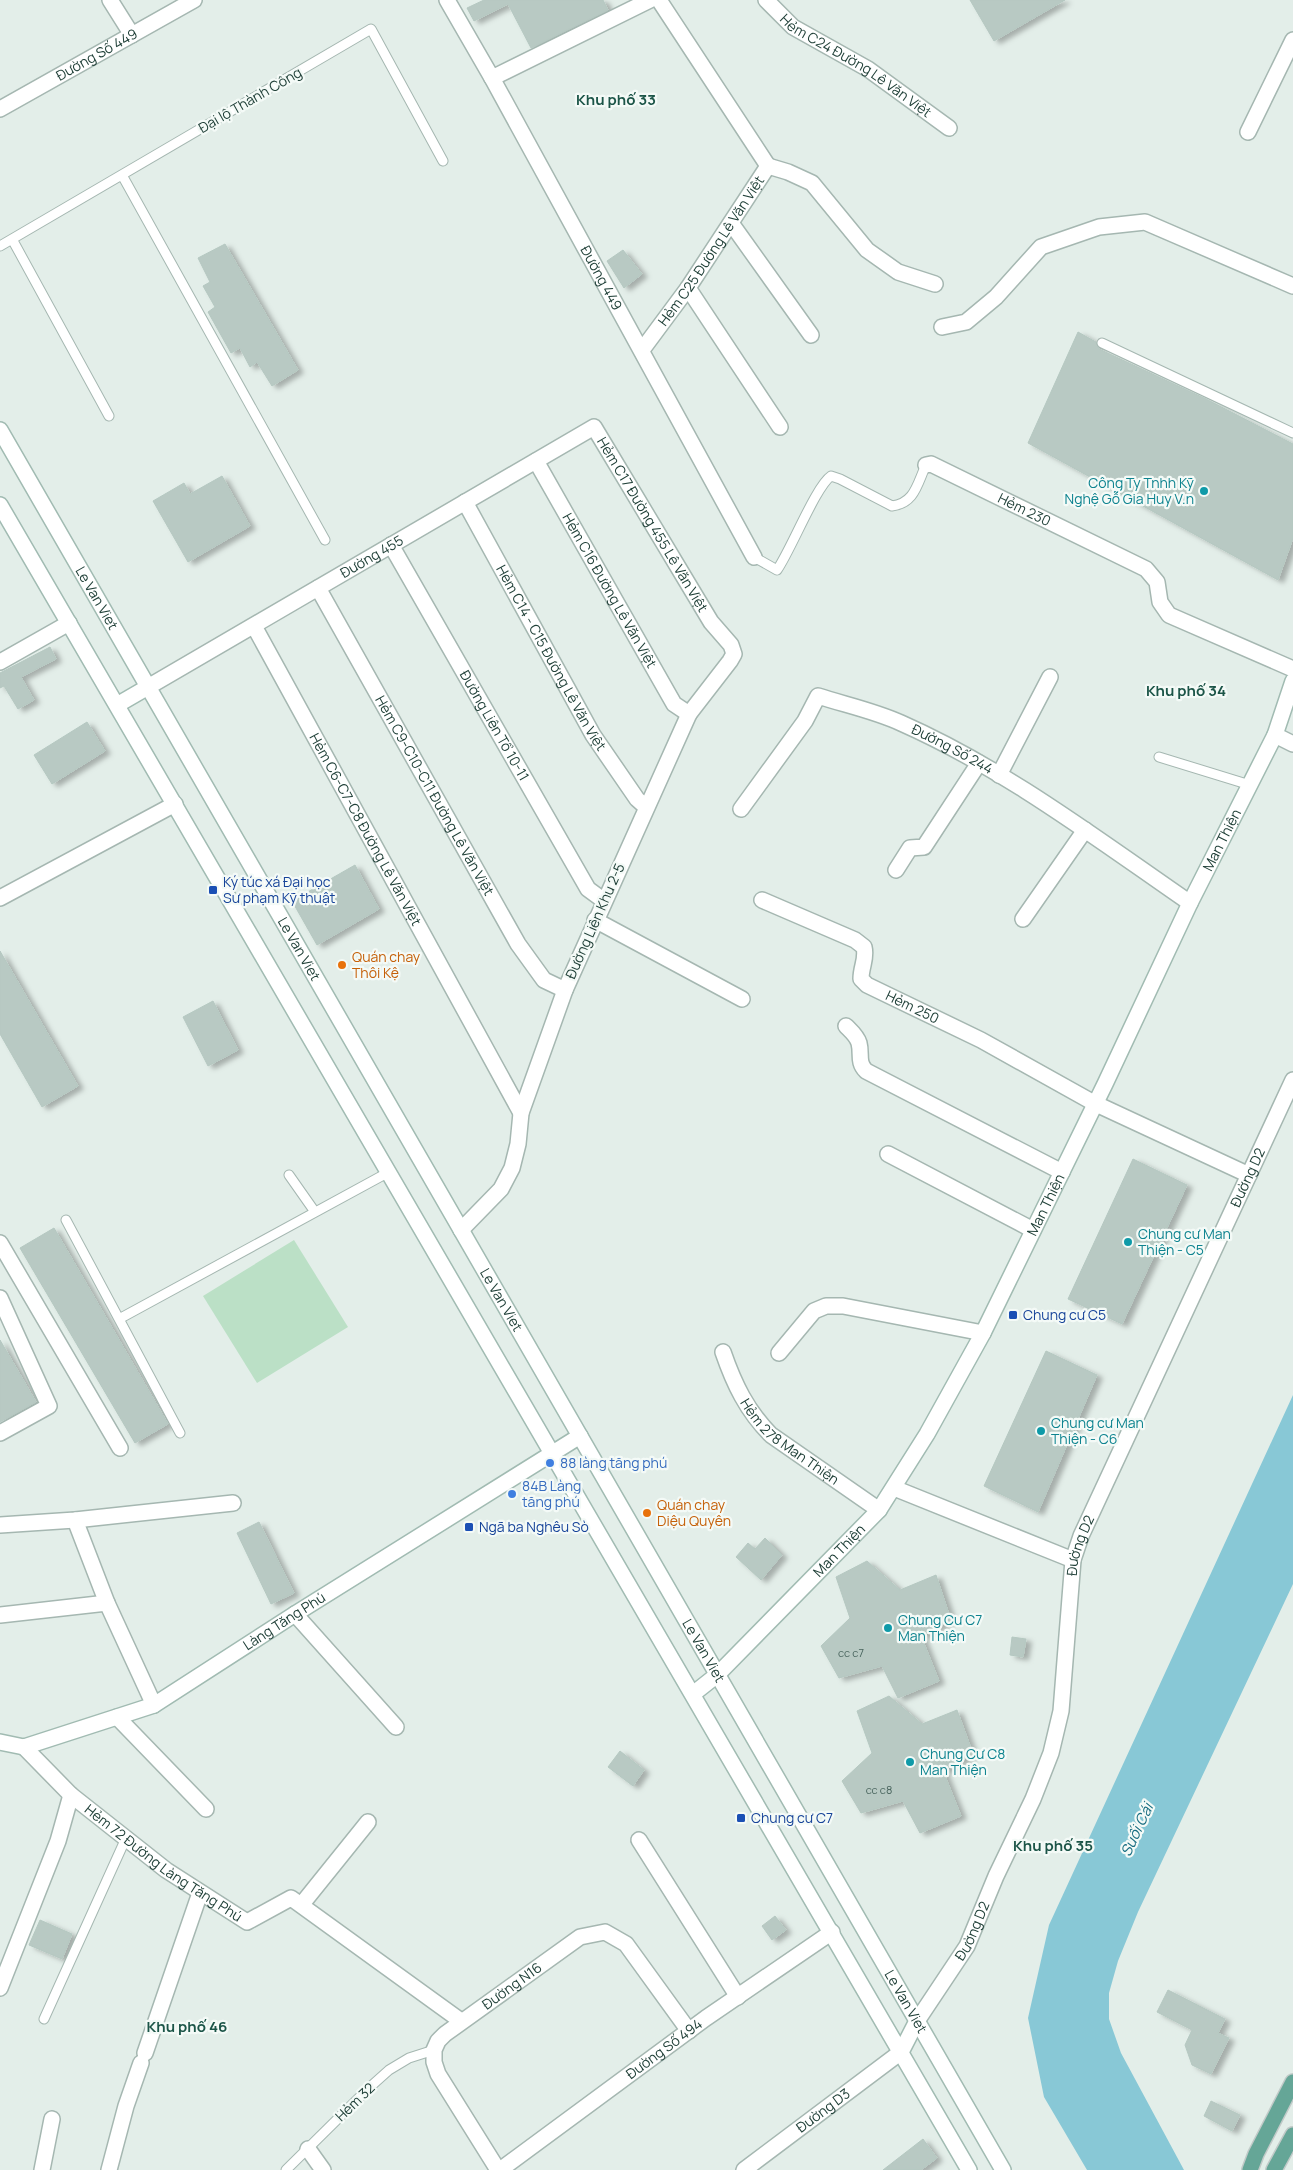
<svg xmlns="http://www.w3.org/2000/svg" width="1293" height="2170" font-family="Manrope,sans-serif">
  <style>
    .green { fill: #bbe0c6 }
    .water { fill: #88c8d6 }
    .building { fill: #b8c9c3; stroke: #b5c8c1; filter: url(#shadow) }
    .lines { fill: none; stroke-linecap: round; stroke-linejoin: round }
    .lane-casing { stroke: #a5b7b1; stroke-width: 11 }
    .street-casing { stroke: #a5b7b1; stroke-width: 18 }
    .secondary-casing { stroke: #a1bbb2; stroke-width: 18 }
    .primary-casing { stroke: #c1cac8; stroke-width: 18 }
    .lane { stroke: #fff; stroke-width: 9 }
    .street { stroke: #fff; stroke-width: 15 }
    .secondary { stroke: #fff; stroke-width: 15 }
    .primary { stroke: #65a697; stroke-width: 15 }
    .culture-dot { fill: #0f9aa8; stroke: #f4faf7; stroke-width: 2 }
    .transit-dot { fill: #1a4fb4; stroke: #f4faf7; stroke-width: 2 }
    .food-dot { fill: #e8710a; stroke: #f4faf7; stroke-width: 2 }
    .shop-dot { fill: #3f7fe0; stroke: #f4faf7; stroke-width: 2 }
    .labels { text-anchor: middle; stroke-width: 4.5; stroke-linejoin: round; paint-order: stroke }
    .number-label { font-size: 11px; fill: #47635c }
    .street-label { font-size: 14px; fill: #214139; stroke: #f4faf7 }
    .culture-label { font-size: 14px; fill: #0d838f; stroke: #f4faf7; text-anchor: start }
    .transit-label { font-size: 14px; fill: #164399; stroke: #f4faf7; text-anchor: start }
    .food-label { font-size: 14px; fill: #c56008; stroke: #f4faf7; text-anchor: start }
    .shop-label { font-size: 14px; fill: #366cbe; stroke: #f4faf7; text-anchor: start }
    .neighbourhood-label { font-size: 15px; font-weight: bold; fill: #1c5548; stroke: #f4faf7 }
    .water-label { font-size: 15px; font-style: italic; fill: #176d81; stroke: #f4faf7 }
  </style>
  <defs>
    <filter id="shadow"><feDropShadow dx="5.5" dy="3" stdDeviation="2.5" flood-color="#0004"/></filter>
  </defs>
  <rect width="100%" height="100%" fill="#e3eee9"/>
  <path class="green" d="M294 1240 348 1327 257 1383 203 1296Z"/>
  <path class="water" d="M1293 1395V1584L1138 1912 1118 1961 1109 1993V2019L1121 2053 1184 2170H1087L1044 2097 1028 2018 1049 1925Z"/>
  <path class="building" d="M484 0H603L608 10 531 48 508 4 474 21 467 8Z
    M970 0H1065L994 41Z
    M225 244 298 370 272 386 257 362 250 367 240 348 231 353 208 312 215 307 203 286 210 282 198 258Z
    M623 250 642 274 624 288 607 261Z
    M1078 332 1096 342 1099 349 1206 399 1293 444V538L1278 580 1028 443Z
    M222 476 250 526 188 562 153 501 184 483 190 494Z
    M50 647 56 659 21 677 34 700 18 709 4 686 0 688V673Z
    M87 722 105 751 52 784 34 755Z
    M355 865 379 909 317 945 292 901Z
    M0 951 78 1086 42 1107 0 1034Z
    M213 1001 238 1050 208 1066 183 1017Z
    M1133 1159 1187 1185 1122 1324 1068 1299Z
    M54 1228 168 1424 135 1443 20 1248Z
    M0 1340 36 1402 0 1422Z
    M1046 1351 1097 1375 1038 1512 984 1486Z
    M259 1522 294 1593 271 1604 237 1533Z
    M765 1538 782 1555 761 1580 736 1557 748 1543 755 1549Z
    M867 1561 900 1590 936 1575 951 1620 921 1636 939 1681 898 1698 882 1666 839 1678 821 1646 850 1618 836 1577Z
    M1012 1637 1026 1639 1023 1657 1010 1655Z
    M889 1696 922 1724 957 1710 973 1754 943 1771 961 1816 920 1833 903 1801 861 1813 842 1781 872 1753 857 1711Z
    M620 1751 644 1770 633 1786 608 1767Z
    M775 1916 786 1930 772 1940 762 1926Z
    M40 1920 72 1934 62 1959 29 1945Z
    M1168 1990 1225 2019 1218 2033 1229 2038 1211 2074 1192 2065 1185 2045 1192 2030 1157 2012Z
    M1211 2101 1240 2115 1232 2131 1204 2116Z
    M923 2139 937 2158 921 2170H883Z"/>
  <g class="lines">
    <g class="lane-casing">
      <path id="lane" d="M122 175 325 540
        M12 239 109 416
        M0 246 371 29 443 161
        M1102 343 1293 433
        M754 557 777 570C791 550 816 486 831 476L840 479 892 506C915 503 917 484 926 465
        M1159 757 1250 785
        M289 1175 315 1212
        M66 1220 180 1433
        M119 1319 389 1172
        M44 2019 126 1838
        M286 2170 370 2087 389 2070 409 2058 434 2050"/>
    </g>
    <g class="street-casing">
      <g id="street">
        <path d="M110 0 132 35"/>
        <path id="s1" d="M447 0 492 78 754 557"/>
        <path id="s2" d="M766 0 793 27 868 69 949 128"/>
        <path d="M492 78 650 0"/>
        <path id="s3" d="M0 109 194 0"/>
        <path d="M1248 132 1293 40"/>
        <path d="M768 166 788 172 812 183 867 250 898 272 935 284"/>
        <path d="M731 223 811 335"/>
        <path d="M688 288 780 427"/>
        <path d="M942 327 966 322 996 297 1041 247 1099 227 1145 222 1293 286"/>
        <path id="s4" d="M642 350 688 288 768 166 659 0"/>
        <path id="s5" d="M536 461 674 704 689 714"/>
        <path id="s6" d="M926 465 931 464 1146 569 1157 582 1160 602 1169 615 1293 669"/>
        <path id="s7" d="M465 502 593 735 637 799 646 807"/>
        <path id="s8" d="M391 545 588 889 603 900"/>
        <path id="s9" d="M318 588 518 944 544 980 565 990"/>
        <path id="s10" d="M254 626 521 1113"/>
        <path d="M0 662 69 623"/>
        <path id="s11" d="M148 687 594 427 711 622 731 645 734 654 730 661 689 714 565 990 521 1113 518 1144 512 1168 501 1189 461 1230"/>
        <path d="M1275 735 1293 744"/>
        <path d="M999 775 1050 677"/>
        <path id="s12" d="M741 809 805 721 818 696C846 705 875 711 901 723 1005 769 1097 839 1190 903"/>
        <path d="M896 870 910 848 924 847 979 763"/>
        <path d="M0 898 175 804"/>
        <path id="s13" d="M762 900 855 940 864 947C867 959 861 966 861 979L867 985 981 1040 1094 1103 1249 1175"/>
        <path d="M1023 919 1085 830"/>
        <path d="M595 920 742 999"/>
        <path d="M846 1026C851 1031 857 1036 859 1043 862 1054 857 1062 866 1071L1062 1172"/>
        <path d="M888 1154 1033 1230"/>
        <path d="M0 1243 120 1448"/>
        <path d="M0 1298 49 1406 0 1433"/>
        <path id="s14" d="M723 1352C734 1384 747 1411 771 1435L879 1510"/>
        <path d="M779 1353 814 1311 826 1306H843L983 1333"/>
        <path d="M894 1488 1073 1560"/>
        <path d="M75 1520 107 1603 154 1705"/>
        <path d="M0 1525 75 1520 233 1503"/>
        <path d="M295 1614 396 1727"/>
        <path d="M0 1615 107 1603"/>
        <path d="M117 1717 206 1809"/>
        <path id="s15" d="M24 1747 71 1795 166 1870 247 1922 291 1898 461 2021"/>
        <path d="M639 1840 738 1997"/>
        <path d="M302 1904 368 1822"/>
        <path d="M0 1988 58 1841 71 1795"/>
        <path id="s16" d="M917 2021 967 1946 996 1876 1033 1799 1051 1753 1061 1711 1073 1560 1081 1536 1293 1080"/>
        <path d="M145 2053 200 1893"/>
        <path d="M308 2149 323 2170"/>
        <path d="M42 2170 52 2119"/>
        <path d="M109 2170 126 2106 141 2063"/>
        <path id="s17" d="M498 2170 438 2074 434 2062V2050L438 2041 445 2034 580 1937 605 1932 626 1944 689 2031"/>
        <path id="s18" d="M500 2170 706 2018 832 1932"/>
        <path id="s19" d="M744 2170 901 2052"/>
      </g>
    </g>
    <g class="secondary-casing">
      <g id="secondary">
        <path id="s20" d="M0 430 1003 2170"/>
        <path d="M0 505 969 2170"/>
        <path d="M117 705 148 687"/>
        <path id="s21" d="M693 1694 717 1675 879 1510 927 1434 983 1333 1105 1084 1190 903 1275 735 1293 681"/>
        <path id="s22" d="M0 1742 24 1747 154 1705 295 1614 580 1436"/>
        <path d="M901 2052 917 2021"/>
      </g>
    </g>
    <g class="primary-casing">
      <path id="primary" d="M1250 2170 1256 2154 1293 2082
        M1274 2170 1293 2135"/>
    </g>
    <use href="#lane" class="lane"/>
    <use href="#street" class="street"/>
    <use href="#secondary" class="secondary"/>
    <use href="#primary" class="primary"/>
  </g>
  <g class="culture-dot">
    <circle cx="1204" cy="491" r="5"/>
    <circle cx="1128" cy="1242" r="5"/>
    <circle cx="1041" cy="1431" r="5"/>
    <circle cx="888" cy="1628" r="5"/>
    <circle cx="910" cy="1762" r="5"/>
  </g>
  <g class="transit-dot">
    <rect x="208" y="885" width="10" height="10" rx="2.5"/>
    <rect x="1008" y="1310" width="10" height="10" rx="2.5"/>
    <rect x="464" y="1522" width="10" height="10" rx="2.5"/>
    <rect x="736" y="1813" width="10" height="10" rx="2.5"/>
  </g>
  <g class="food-dot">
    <circle cx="342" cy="965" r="5"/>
    <circle cx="647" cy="1513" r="5"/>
  </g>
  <g class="shop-dot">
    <circle cx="550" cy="1463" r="5"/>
    <circle cx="512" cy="1494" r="5"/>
  </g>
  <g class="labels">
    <g class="number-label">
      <text x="851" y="1657">cc c7</text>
      <text x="879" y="1794">cc c8</text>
    </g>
    <g class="street-label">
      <text dy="5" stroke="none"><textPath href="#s3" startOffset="111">Đường Số 449</textPath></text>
      <text dy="5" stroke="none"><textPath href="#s2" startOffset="112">Hẻm C24 Đường Lê Văn Việt</textPath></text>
      <text transform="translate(250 100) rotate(-30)" y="5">Đại lộ Thành Công</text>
      <text dy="5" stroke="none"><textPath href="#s4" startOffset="121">Hẻm C25 Đường Lê Văn Việt</textPath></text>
      <text dy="5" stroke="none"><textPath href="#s1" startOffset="318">Đường 449</textPath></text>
      <text dy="5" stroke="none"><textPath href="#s6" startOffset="109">Hẻm 230</textPath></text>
      <text dy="5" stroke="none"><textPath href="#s11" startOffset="630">Hẻm C17 Đường 455 Lê Văn Việt</textPath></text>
      <text dy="5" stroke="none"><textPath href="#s11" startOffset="259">Đường 455</textPath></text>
      <text dy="5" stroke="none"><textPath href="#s5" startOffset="149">Hẻm C16 Đường Lê Văn Việt</textPath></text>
      <text dy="5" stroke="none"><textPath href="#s20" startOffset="194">Le Van Viet</textPath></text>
      <text dy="5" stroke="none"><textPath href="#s7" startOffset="178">Hẻm C14 - C15 Đường Lê Văn Việt</textPath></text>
      <text dy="5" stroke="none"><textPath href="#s8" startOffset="208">Đường Liên Tổ 10-11</textPath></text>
      <text dy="5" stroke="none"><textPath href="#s12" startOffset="282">Đường Số 244</textPath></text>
      <text dy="5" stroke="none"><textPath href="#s9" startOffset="238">Hẻm C9-C10-C11 Đường Lê Văn Việt</textPath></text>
      <text dy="5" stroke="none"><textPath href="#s10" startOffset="232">Hẻm C6-C7-C8 Đường Lê Văn Việt</textPath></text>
      <text dy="5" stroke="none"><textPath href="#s21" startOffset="1015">Man Thiện</textPath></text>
      <text transform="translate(595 921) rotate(-66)" y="5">Đường Liên Khu 2-5</text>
      <text dy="5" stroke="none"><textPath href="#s20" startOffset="599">Le Van Viet</textPath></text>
      <text dy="5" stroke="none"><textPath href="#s13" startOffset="204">Hẻm 250</textPath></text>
      <text dy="5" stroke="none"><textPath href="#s16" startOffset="916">Đường D2</textPath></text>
      <text dy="5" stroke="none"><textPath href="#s21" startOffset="610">Man Thiện</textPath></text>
      <text dy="5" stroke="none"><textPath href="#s20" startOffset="1004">Le Van Viet</textPath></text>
      <text dy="5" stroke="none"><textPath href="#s14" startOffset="115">Hẻm 278 Man Thiện</textPath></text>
      <text dy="5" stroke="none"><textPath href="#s16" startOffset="511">Đường D2</textPath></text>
      <text dy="5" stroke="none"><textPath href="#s21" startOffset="205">Man Thiện</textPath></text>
      <text dy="5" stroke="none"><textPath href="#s22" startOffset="316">Làng Tăng Phú</textPath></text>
      <text dy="5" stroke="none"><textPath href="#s20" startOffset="1409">Le Van Viet</textPath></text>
      <text dy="5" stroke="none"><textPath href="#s15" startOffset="182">Hẻm 72 Đường Làng Tăng Phú</textPath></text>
      <text dy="5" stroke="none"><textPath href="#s16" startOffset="106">Đường D2</textPath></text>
      <text dy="5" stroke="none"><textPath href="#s17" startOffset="240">Đường N16</textPath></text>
      <text dy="5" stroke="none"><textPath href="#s20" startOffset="1814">Le Van Viet</textPath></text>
      <text dy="5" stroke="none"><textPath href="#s18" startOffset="204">Đường Số 494</textPath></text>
      <text transform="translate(355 2102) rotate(-44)" y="5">Hẻm 32</text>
      <text dy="5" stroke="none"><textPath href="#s19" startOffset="99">Đường D3</textPath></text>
    </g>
    <g class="culture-label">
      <text x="1194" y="488" text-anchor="end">Công Ty Tnhh Kỹ<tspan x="1194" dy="16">Nghệ Gỗ Gia Huy V.n</tspan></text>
      <text x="1138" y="1239">Chung cư Man<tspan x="1138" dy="16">Thiện - C5</tspan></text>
      <text x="1051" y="1428">Chung cư Man<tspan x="1051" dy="16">Thiện - C6</tspan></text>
      <text x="898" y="1625">Chung Cư C7<tspan x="898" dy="16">Man Thiện</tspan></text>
      <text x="920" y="1759">Chung Cư C8<tspan x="920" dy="16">Man Thiện</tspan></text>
    </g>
    <g class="transit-label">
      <text x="223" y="887">Ký túc xá Đại học<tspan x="223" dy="16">Sư phạm Kỹ thuật</tspan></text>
      <text x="1023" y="1320">Chung cư C5</text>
      <text x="479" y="1532">Ngã ba Nghêu Sò</text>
      <text x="751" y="1823">Chung cư C7</text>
    </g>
    <g class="food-label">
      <text x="352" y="962">Quán chay<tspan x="352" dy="16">Thôi Kệ</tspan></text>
      <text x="657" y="1510">Quán chay<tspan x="657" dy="16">Diệu Quyên</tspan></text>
    </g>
    <g class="shop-label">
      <text x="560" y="1468">88 làng tăng phú</text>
      <text x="522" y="1491">84B Làng<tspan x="522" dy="16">tăng phú</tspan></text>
    </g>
    <g class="neighbourhood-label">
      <text x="616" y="105">Khu phố 33</text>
      <text x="1186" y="696">Khu phố 34</text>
      <text x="1053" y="1851">Khu phố 35</text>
      <text x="187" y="2032">Khu phố 46</text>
    </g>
    <g class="water-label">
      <text transform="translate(1137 1830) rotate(-65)" y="5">Suối Cái</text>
    </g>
  </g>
</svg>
